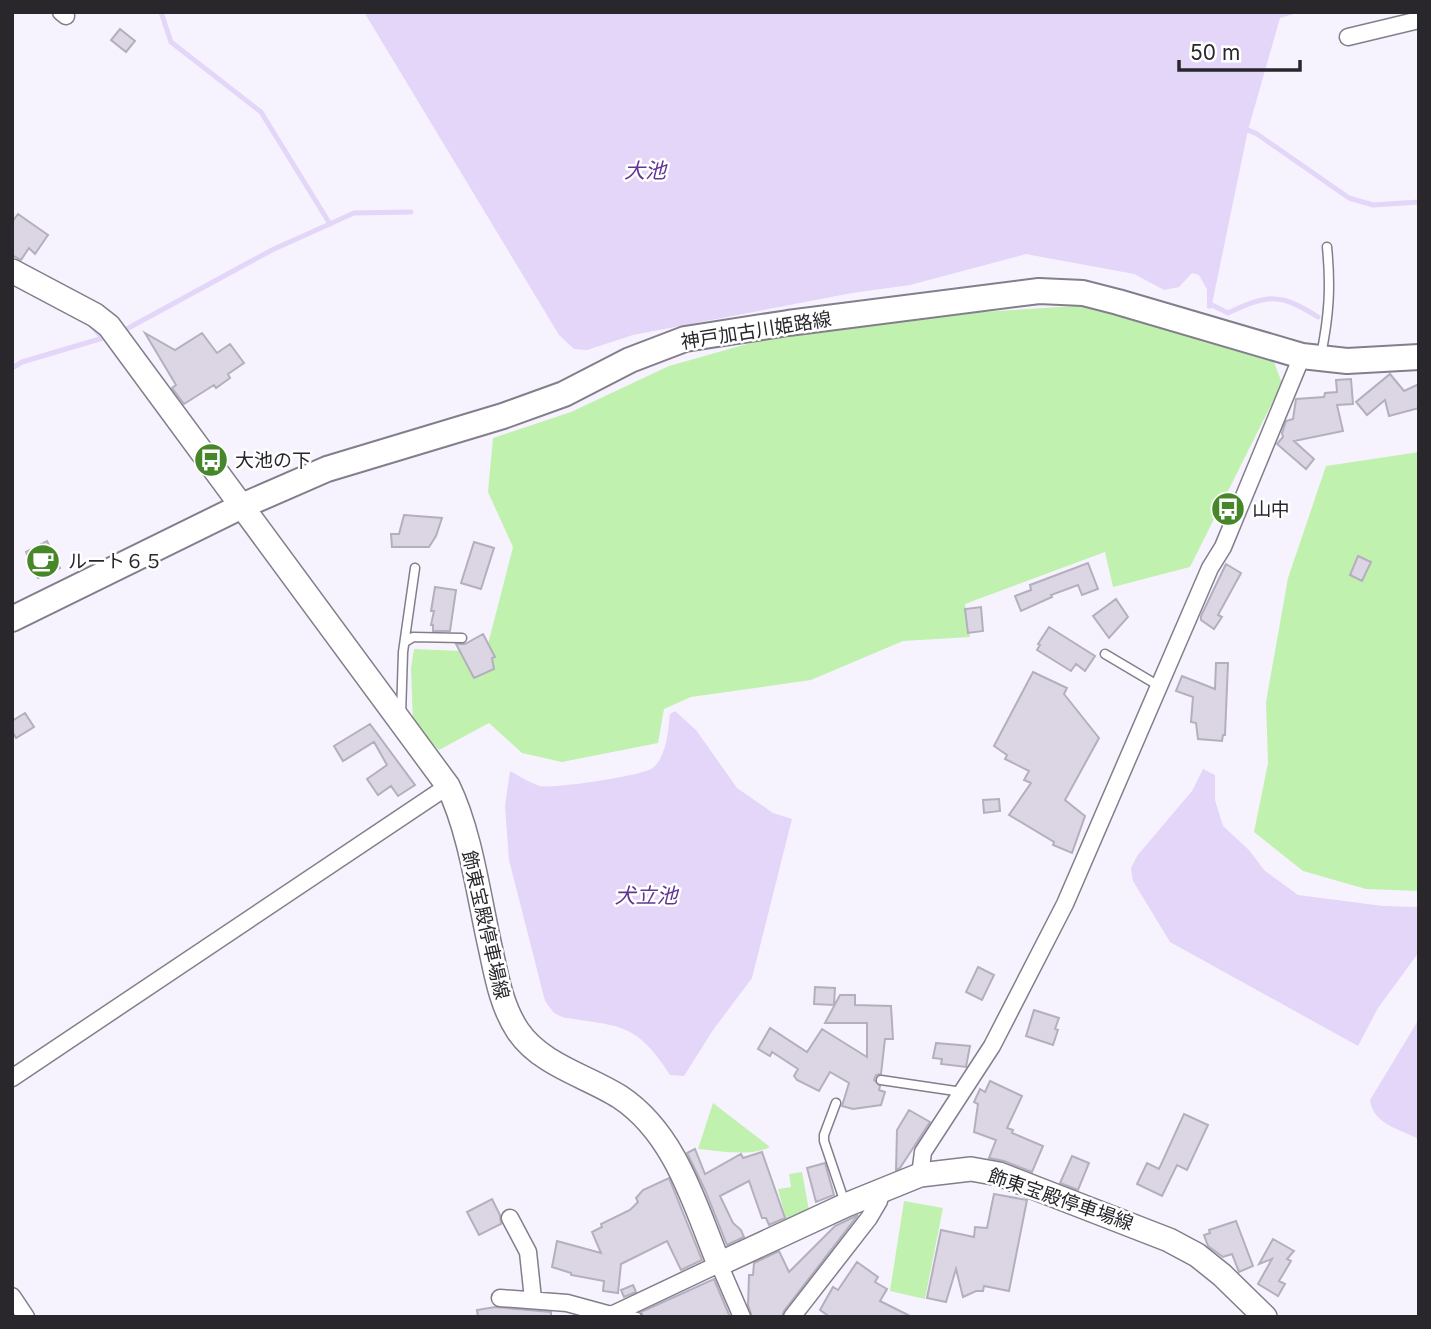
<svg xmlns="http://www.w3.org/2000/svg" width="1431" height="1329" font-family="Inter,'Noto Sans JP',sans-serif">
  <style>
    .green { fill: #c0f1ae }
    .water { fill: #e3d6f9 }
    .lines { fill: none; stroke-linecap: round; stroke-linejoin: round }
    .stream { stroke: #e3d6f9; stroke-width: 5 }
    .building { fill: #dbd5e4; stroke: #b4afbd; stroke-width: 2 }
    .lane-casing { stroke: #837e8b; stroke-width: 11 }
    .street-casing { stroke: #837e8b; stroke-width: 19 }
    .secondary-casing { stroke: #837e8b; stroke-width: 26 }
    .primary-casing { stroke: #837e8b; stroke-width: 28 }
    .lane { stroke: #fff; stroke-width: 8 }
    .street { stroke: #fff; stroke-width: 16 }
    .secondary { stroke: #fff; stroke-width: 23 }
    .primary { stroke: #fff; stroke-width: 24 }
    .labels { text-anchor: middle; stroke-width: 5; stroke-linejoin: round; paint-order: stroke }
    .street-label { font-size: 19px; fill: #29272c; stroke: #fff }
    .poi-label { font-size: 19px; fill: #29272c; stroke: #fff; text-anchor: start }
    .water-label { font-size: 21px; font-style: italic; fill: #633597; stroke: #fff }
  </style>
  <rect width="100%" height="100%" fill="#f7f3fe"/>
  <path class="green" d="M1092 305 1272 357 1282 383 1190 567 1113 587 1105 552 965 604 970 637 903 641 811 680 691 697 664 709 658 743 562 762 522 753 489 723 439 750 413 724 411 668 414 649 486 652 513 547 488 492 493 438 571 412 669 366 754 342 919 316Z
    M1419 452V891L1366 889 1303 871 1254 832 1268 763 1266 702 1288 578 1326 466Z
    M713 1103 770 1147C749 1157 721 1151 698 1149Z
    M802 1172 809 1210 786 1220 778 1189 791 1187 789 1174Z
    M904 1201 943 1208 925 1299 890 1291Z"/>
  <path class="water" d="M364 12H1301L1280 18 1248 130 1211 309 1207 308V289L1199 275 1192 273 1179 287 1164 290 1134 274 1026 254 910 285 852 293 633 335 587 350 574 349 559 335Z
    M675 711 696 730 737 788 773 813 792 819 752 978 713 1030 684 1076 670 1075C636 1021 619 1027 562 1017L554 1013 545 1001 509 860 505 806 510 771C519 776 530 783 540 786 553 789 639 776 651 769 667 759 668 730 670 714Z
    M1203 769 1215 775V800L1223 826 1249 850 1264 870 1298 895 1383 906 1419 907V952L1378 1008 1358 1046 1170 942 1133 881 1131 868 1137 856 1192 791Z
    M1419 1019V1139C1399 1129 1373 1124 1370 1100Z"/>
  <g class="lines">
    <path class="stream" d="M161 12 171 42 261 112 330 224
      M1248 130 1257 134 1349 198 1373 205 1419 202
      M1212 305 1228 313C1269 294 1280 293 1318 317
      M93 327 102 338
      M121 332 272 250 354 213 411 212
      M12 368 22 362 103 338"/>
  </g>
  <path class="building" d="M120 29 135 41 126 52 111 40Z
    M18 214 48 235 35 254 29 248 21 260 12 255V222Z
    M145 333 175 350 202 333 217 353 230 344 244 363 228 374 230 378 216 388 214 385 184 404 172 388 176 385Z
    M1390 374 1404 391 1419 384V408L1389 416 1385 400 1367 415 1356 402Z
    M1351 379 1353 404 1337 405 1343 431 1294 441 1314 459 1306 469 1277 444 1283 437 1282 433 1286 421 1293 419 1296 399 1324 397 1325 393 1337 392 1336 380Z
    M404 515 442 518 436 536 429 547H392L391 534H399Z
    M47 541 60 568 38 578 26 552Z
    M474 542 494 548 481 589 461 583Z
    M1358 556 1371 562 1362 581 1350 575Z
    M1088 563 1098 589 1082 595 1078 585 1051 595 1052 597 1021 611 1015 596 1031 590 1030 585Z
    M1226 564 1241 573 1218 615 1222 617 1214 629 1201 620V616Z
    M435 587 456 590 450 631H433V625H431L434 611H431Z
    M1116 599 1128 617 1109 638 1093 616Z
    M981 607 983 631 968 633 965 609Z
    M1049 627 1095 656 1085 671 1076 664 1071 671 1037 650 1040 645 1038 644Z
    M483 634 495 657 492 658 494 669 474 678 456 644H465Z
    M1216 663H1228L1225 735H1223L1222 741 1198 739 1196 723 1191 722 1193 697 1176 691 1182 676 1215 689Z
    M1033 672 1067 688 1064 694 1099 738 1065 800 1085 816 1072 853 1053 845 1054 842 1009 815 1031 783 1024 780 1029 771 1005 759 1007 755 994 746Z
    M25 713 34 727 16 738 12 731V721Z
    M370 724 415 785 398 796 391 786 378 795 367 779 387 765 374 742 343 761 334 746Z
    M999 799 1000 811 984 813 983 800Z
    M978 967 994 975 982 1000 966 992Z
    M815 987 835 988 834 1005 814 1004Z
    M840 995H855V1005L891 1006 893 1039H885L881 1074 876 1075 874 1080 880 1086 879 1090 885 1092 881 1105 853 1109 842 1106 849 1083 830 1072 819 1091 797 1080 794 1076 798 1069 772 1052 770 1056 758 1049 770 1028 807 1052 822 1029 867 1057V1023H825Z
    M1034 1010 1059 1018 1055 1029 1058 1030 1053 1045 1026 1036Z
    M936 1043 970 1046 966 1067 941 1064 942 1059 933 1058Z
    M990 1081 1022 1096 1007 1128 1013 1130 1012 1133 1043 1146 1032 1172 1004 1161 989 1158 996 1140 974 1132 978 1104 974 1102 980 1089 985 1092Z
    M909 1110 930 1122 900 1168 896 1170 897 1130Z
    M1184 1114 1208 1125 1187 1170 1177 1165 1162 1196 1137 1184 1147 1163 1159 1169Z
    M695 1149 705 1174 741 1154 743 1158 762 1152 785 1218 769 1225 766 1218H762L749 1181 720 1196 733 1223 741 1230 744 1237 727 1245 705 1190 687 1153Z
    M1072 1156 1089 1163 1078 1190 1060 1183Z
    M825 1163 834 1195 816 1202 807 1168Z
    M669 1178 702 1260 681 1270 667 1241 621 1264 618 1293 603 1291 604 1281 571 1275V1273L552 1267 557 1241 601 1253 592 1232 602 1227 601 1224 630 1210 638 1202 636 1198 643 1190Z
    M994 1194 1027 1200 1009 1291 984 1286 983 1291H976L963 1297 956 1269 946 1302 927 1298 941 1230 974 1237 975 1227 987 1228Z
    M492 1199 500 1215 501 1224 479 1235 467 1212Z
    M858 1215 784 1311 782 1317H752L748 1305 749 1275H753L754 1263 779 1251 789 1272 835 1226Z
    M1236 1221 1253 1266 1239 1272 1232 1254 1223 1257 1208 1246 1204 1235 1210 1233 1209 1230Z
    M1273 1239 1294 1251 1287 1259 1291 1261 1279 1281 1285 1284 1278 1296 1258 1284 1272 1259 1259 1264Z
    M857 1262 878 1277 875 1282 887 1289 880 1301 912 1317H830L820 1310 833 1287 838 1290Z
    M714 1279 730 1317H643L641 1312Z
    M633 1285 636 1292 624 1297 621 1290Z
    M495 1307 551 1312V1317H478L477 1310Z"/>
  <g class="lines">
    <g class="lane-casing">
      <path id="lane" d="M1321 355C1329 316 1331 287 1327 247
        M405 642 413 637 462 638
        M1105 654 1159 686
        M401 715 403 652 415 568
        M881 1080 962 1092
        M836 1103 824 1135V1141L845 1203
        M625 1308 629 1315 637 1317"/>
    </g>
    <g class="street-casing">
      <path id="street" d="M61 12 66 16
        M1348 37 1419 20
        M12 1078 448 786
        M920 1175 923 1152 992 1046 1065 904 1210 568 1223 547 1302 356
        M510 1218 528 1252 533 1299
        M12 1296 26 1317
        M500 1298 567 1303 611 1315
        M607 1317 719 1264 742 1317
        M792 1317 869 1218 879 1201 881 1191"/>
    </g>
    <g class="secondary-casing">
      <path id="secondary" d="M12 271 95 315 109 326 448 786C471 833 479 899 491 951 497 979 502 1007 518 1031 541 1065 587 1076 620 1097 676 1134 695 1206 719 1264L846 1205 920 1175 971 1169 999 1174 1169 1240 1197 1255 1222 1275 1265 1317"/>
    </g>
    <g class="primary-casing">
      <path id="primary" d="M12 619 242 506 327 469 503 416 564 394 630 360 685 339 788 323 1039 291 1083 293 1118 302 1302 356 1347 361 1419 357"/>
    </g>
    <use href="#lane" class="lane"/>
    <use href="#street" class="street"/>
    <use href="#secondary" class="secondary"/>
    <use href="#primary" class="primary"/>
  </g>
  <defs>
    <g id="bus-disc" transform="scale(1.75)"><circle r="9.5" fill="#46872a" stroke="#fff"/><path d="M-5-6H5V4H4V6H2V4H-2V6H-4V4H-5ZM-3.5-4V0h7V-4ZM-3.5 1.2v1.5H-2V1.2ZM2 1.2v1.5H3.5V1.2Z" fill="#fff"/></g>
    <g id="cafe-disc" transform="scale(1.75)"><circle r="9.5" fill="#46872a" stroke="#fff"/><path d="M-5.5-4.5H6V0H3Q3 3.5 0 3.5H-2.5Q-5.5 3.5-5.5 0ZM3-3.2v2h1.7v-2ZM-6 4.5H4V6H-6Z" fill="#fff"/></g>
  </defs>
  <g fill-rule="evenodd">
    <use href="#bus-disc" x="211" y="460"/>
    <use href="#bus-disc" x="1228" y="509"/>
    <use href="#cafe-disc" x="43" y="561"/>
  </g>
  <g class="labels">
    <g class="street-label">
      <text transform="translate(756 330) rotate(-9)" y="7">神戸加古川姫路線</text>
      <text transform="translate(486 925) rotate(77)" y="7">飾東宝殿停車場線</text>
      <text transform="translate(1061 1199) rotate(19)" y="7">飾東宝殿停車場線</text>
    </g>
    <g class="poi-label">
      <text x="235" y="467">大池の下</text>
      <text x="1252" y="516">山中</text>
      <text x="68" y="568">ルート６５</text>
    </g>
    <g class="water-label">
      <text x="645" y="178">大池</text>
      <text x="646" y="903">犬立池</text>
    </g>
  </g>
  <rect width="1431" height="1329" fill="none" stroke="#29272c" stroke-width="28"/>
  <path d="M1179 60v10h121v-10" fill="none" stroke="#29272c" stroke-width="3.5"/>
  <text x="1190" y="60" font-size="21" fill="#29272c" stroke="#ffffff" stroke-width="5" paint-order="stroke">50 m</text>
</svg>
